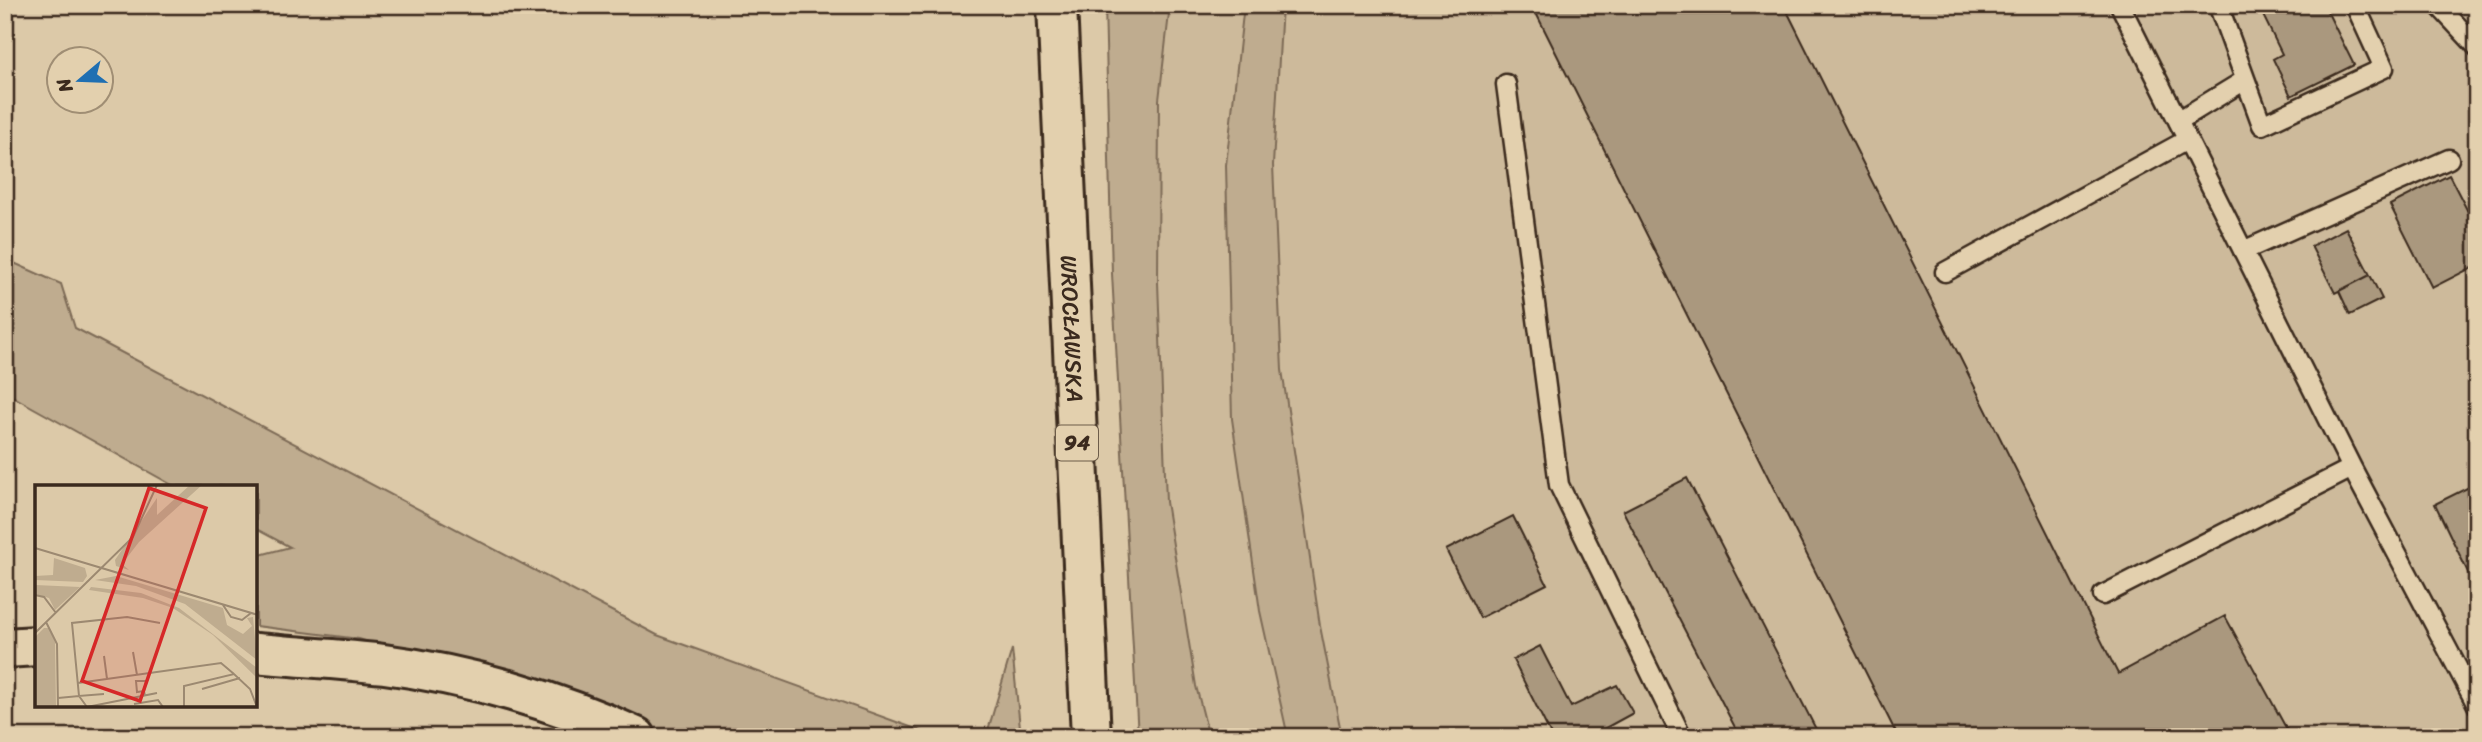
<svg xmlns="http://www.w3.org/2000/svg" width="2482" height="742" font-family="Sriracha,sans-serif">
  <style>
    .built { fill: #cdba9b }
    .green { fill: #bfac8f; stroke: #7d6b56; stroke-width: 2 }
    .building { fill: #aa987e; stroke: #3b2a1e; stroke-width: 2 }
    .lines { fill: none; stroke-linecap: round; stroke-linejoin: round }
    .service-casing { stroke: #3b2a1e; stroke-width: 23 }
    .tertiary-casing { stroke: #3b2a1e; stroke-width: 44 }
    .primary-casing { stroke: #3b2a1e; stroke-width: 44 }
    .service { stroke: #e3d0ae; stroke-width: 18 }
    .tertiary { stroke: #e3d0ae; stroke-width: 38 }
    .primary { stroke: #e3d0ae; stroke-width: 38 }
    .labels { text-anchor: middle; stroke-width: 7; stroke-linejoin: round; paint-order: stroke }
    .shield { fill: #e3d0ae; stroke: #6d5c49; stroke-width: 2 }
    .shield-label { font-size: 21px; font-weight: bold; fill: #3b2a1e }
    .street-label { font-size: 23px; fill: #3b2a1e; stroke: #e3d0ae }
    .inset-road { fill: none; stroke: #9c8971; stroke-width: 2 }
    .view { fill: #d62828; fill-opacity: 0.15; stroke: #d62828; stroke-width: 3.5 }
    .inset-edge { fill: none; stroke: #3b2a1e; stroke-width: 3.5 }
  </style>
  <rect width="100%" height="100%" fill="#dcc9a8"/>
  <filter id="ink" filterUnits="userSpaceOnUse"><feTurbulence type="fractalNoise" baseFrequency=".0143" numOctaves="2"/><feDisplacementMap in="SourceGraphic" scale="14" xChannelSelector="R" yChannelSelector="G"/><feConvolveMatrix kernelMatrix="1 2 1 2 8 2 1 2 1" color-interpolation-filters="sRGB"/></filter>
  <g filter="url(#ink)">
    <path class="built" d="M1170 5H1244L1226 165 1232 419 1260 611 1288 737H1209L1196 686 1166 502 1158 282 1159 100Z
      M1282 5H2477V737H1342L1320 626 1282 370 1273 165Z"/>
    <path class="green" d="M1105 5H1170L1159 100 1158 282 1166 502 1196 686 1209 737H1138L1112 274Z
      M1244 5H1282L1273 165 1282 370 1320 626 1342 737H1288L1260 611 1232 419 1226 165Z
      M5 259 61 284 75 328 657 635 938 737H665L359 639 256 626V556L290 547 256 529V486H174L5 392Z
      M1012 649 1021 737H986Z"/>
    <path class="building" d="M1532 5H1784L2118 674 2225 616 2291 737H1898Z
      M2258 5H2324L2354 65 2291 96 2273 59 2282 54Z
      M2449 175 2477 229V265L2432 288 2390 205Z
      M2346 228 2370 275 2335 293 2311 246Z
      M2370 275 2382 299 2350 315 2339 291Z
      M1687 478 1820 737H1740L1623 511Z
      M2477 483V591L2435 504Z
      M1513 516 1547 584 1480 618 1446 550Z
      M1540 646 1571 707 1617 685 1633 713 1589 737H1552L1513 660Z"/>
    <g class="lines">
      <g class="service-casing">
        <path id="service" d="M2120 5 2352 468 2477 705
          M2229 5 2220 10 2262 125 2384 68 2355 5
          M2438 5 2477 47
          M1506 84 1559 485 1682 737
          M2178 121 2245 80
          M2243 251 2449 159
          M1945 272 2187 140
          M2103 595 2352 468"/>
      </g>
      <g class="tertiary-casing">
        <path id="tertiary" d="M5 648 37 646
          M256 653C298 657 341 659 384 664 469 675 558 701 636 737"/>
      </g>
      <g class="primary-casing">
        <g id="primary">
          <path id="s1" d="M1057 5 1091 737"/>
        </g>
      </g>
      <use href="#service" class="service"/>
      <use href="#tertiary" class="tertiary"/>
      <use href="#primary" class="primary"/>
    </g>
  </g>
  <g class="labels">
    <rect class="shield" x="1056" y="425.5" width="42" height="35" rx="5"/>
    <g class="shield-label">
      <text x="1077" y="450">94</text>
    </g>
    <g class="street-label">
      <text dy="8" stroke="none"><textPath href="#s1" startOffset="324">WROCŁAWSKA</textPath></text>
    </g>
  </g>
  <g transform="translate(35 485)">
    <rect width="222" height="222" fill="#dcc9a8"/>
    <path d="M155 0H167L104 57 87 79 94 85 81 81 80 75 122 13V30ZM19 73 50 83 52 91 48 97 0 95V91L18 90ZM81 91 188 123 192 140 208 149 217 141 212 133 218 132 222 175 150 119 101 101 60 95ZM0 100 45 102 20 125 14 113 0 109ZM56 102 106 108 144 123 222 183V193L178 150 138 123 108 113 54 105ZM9 143H14L20 157 21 222H0V152Z" fill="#bfac8f"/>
    <path class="inset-road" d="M0 63 223 130M0 110 9 112 21 128M188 120 196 132 207 135 216 128M11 137 22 159 23 222M0 148 98 52 122 0M98 167 102 190M69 171 72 194M43 198 186 178 199 189M167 204 205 193M109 206 111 196H101L102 207 109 206 110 211M69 209 44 211 37 138 92 132 125 138M23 213 44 211 52 222M99 219 123 215 128 222M52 222 122 208M149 222V201L199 189 215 204 222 222"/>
    <path class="view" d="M114 3 171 23 105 216 47 196Z"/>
    <rect width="222" height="222" class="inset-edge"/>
  </g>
  <rect width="2482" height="742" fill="none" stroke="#e3d0ae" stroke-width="28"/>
  <rect x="14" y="14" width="2454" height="714" fill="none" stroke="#3b2a1e" stroke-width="2.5" filter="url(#ink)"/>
  <g transform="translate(80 80) rotate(251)"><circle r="33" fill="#e3d0ae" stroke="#a08e74" stroke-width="2"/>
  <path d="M0-5L12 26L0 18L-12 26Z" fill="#1f6fb2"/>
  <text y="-10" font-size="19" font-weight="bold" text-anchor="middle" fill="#3b2a1e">N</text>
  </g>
</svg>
